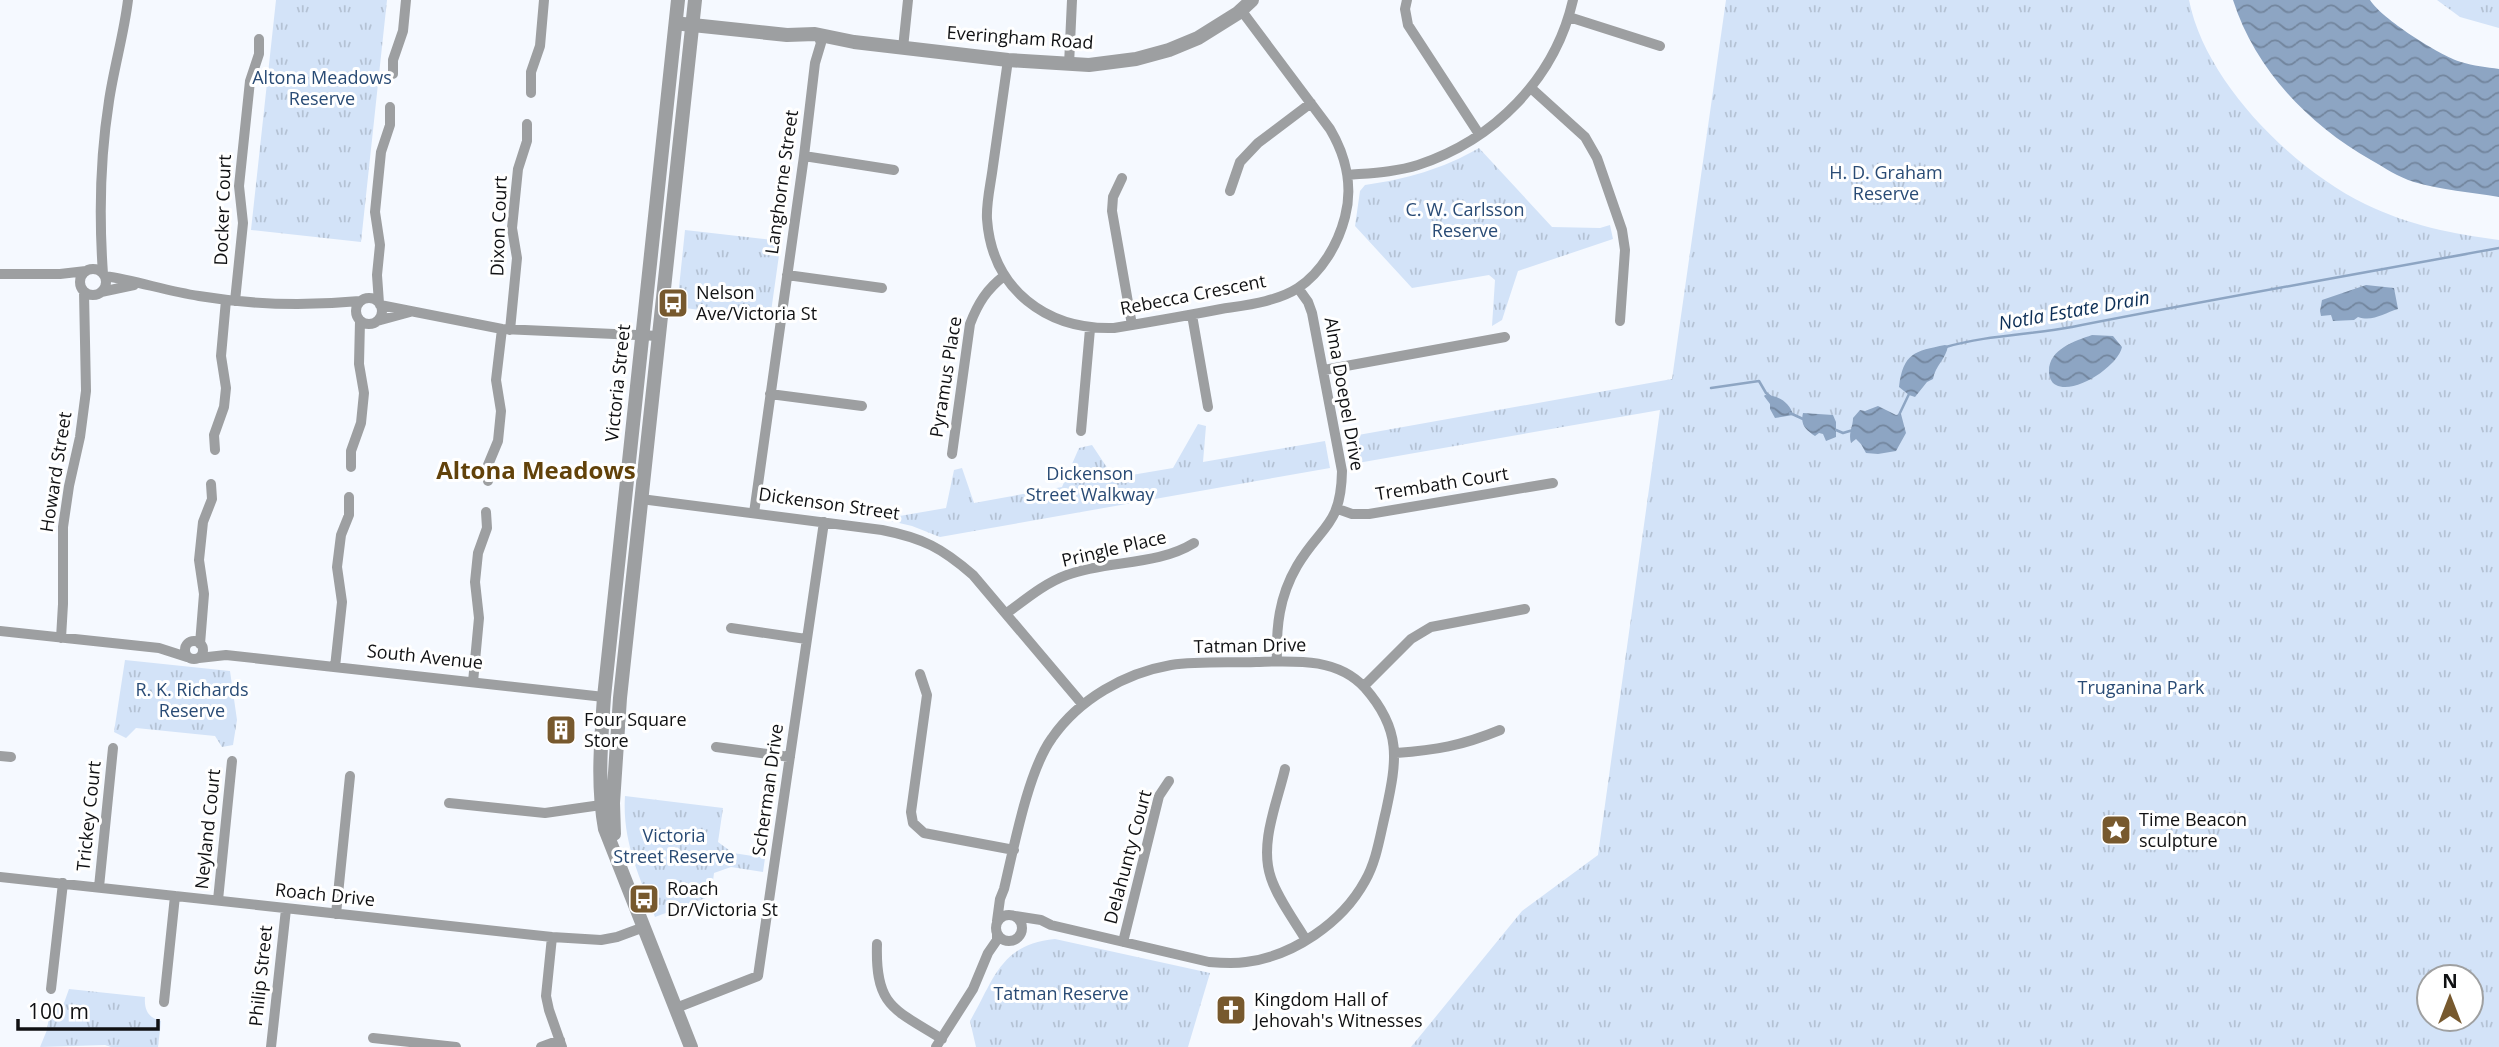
<svg xmlns="http://www.w3.org/2000/svg" width="2499" height="1047" font-family="'Open Sans',sans-serif">
  <style>
    .park { fill: url(#park-tufts); fill-rule: evenodd }
    .water { fill: url(#water-waves) }
    .lines { fill: none; stroke-linecap: round; stroke-linejoin: round }
    .stream { stroke: #8da5c3; stroke-width: 2.5 }
    .minor { stroke: #9d9fa1; stroke-width: 10 }
    .tertiary { stroke: #9d9fa1; stroke-width: 14 }
    .labels { text-anchor: middle; stroke-width: 6; stroke-linejoin: round; paint-order: stroke }
    .street-label { font-size: 18px; fill: #101113; stroke: #fff }
    .park-label { font-size: 18px; fill: #294b75; stroke: #fff }
    .poi-label { font-size: 18px; fill: #101113; stroke: #fff; text-anchor: start }
    .water-label { font-size: 19px; font-style: italic; fill: #0c2e56; stroke: #fff }
    .district-label { font-size: 24px; font-weight: bold; fill: #62420a; stroke: #fff }
  </style>
  <defs>
    <pattern id="park-tufts" width="24" height="20" patternUnits="userSpaceOnUse" patternTransform="scale(1.75)"><rect width="24" height="20" fill="#d3e3f8"/><path d="M3 7l-1-3M5 7V3M7 7l1-3M15 17l-1-3M17 17v-4M19 17l1-3" fill="none" stroke="#b4c2d4"/></pattern>
    <pattern id="water-waves" width="16" height="10" patternUnits="userSpaceOnUse" patternTransform="scale(1.75)"><rect width="16" height="10" fill="#8da5c3"/><path d="M0 5q4-4 8 0t8 0" fill="none" stroke="#72859d"/></pattern>
  </defs>
  <rect width="100%" height="100%" fill="#f5f9ff"/>
  <path class="park" d="M276 0H387L361 242 251 230Z
    M1726 0H2189C2205 82 2292 168 2365 204 2408 225 2453 234 2499 240V1047H1411L1522 911 1598 855 1660 410 1352 464 1347 437 1672 379ZM2429 977H2471V1019H2429Z
    M2437 0H2499V28L2460 17Z
    M1479 148 1552 227 1600 228 1610 225 1613 239 1518 271 1502 320 1492 326 1495 280 1489 275 1412 288 1355 226 1360 191 1365 185C1406 179 1443 169 1479 148Z
    M685 230 781 241 770 319 677 307Z
    M1198 424 1206 426 1203 462 1325 441 1330 468 940 537 912 526 882 519 946 508 954 470 962 468 974 503 1062 487 1079 448 1092 445 1114 478 1173 468Z
    M125 660 230 671 237 720 233 745 222 747 215 736 205 735 136 728 126 738 114 732Z
    M625 796 723 808 718 842 733 853 765 858 763 872 731 867 714 873 711 896 655 917C639 876 622 840 625 796Z
    M1055 939 1210 973 1188 1047H976L970 1021C994 980 1000 944 1055 939Z
    M69 989 145 997C144 1009 148 1018 161 1021L158 1047H111L105 1045 40 1047 47 1030 50 1009 64 1003Z"/>
  <path class="water" d="M2233 0H2370C2381 18 2440 56 2461 62 2473 66 2487 67 2499 69V197C2471 192 2441 190 2414 182 2398 177 2385 168 2371 160 2308 124 2255 69 2233 0Z
    M2366 285 2394 288 2398 309C2384 313 2373 322 2358 317L2354 320 2333 321 2331 315 2321 316 2320 311 2322 300Z
    M2092 335 2113 336 2122 347C2118 366 2075 395 2056 385 2051 383 2049 376 2049 371 2049 349 2075 341 2092 335Z
    M1945 345 1948 346C1946 359 1935 366 1933 379L1927 382 1915 397 1909 395 1899 387C1903 353 1915 351 1945 345Z
    M1765 395C1777 395 1790 402 1793 415L1775 418 1770 409V404L1764 396Z
    M1878 406 1896 415 1901 414 1906 433 1896 451 1878 454 1866 453 1861 444 1856 439 1851 443C1848 433 1853 427 1853 418L1860 410 1865 411Z
    M1803 413 1833 415 1836 422V437L1826 441 1823 434 1819 433 1815 436C1806 430 1800 425 1803 413Z"/>
  <g class="lines">
    <path class="stream" d="M1946 347C1987 335 2030 335 2072 327 2214 299 2357 274 2499 248
      M1711 388 1759 381 1766 393 1772 398
      M1790 413 1803 419
      M1899 415 1909 394
      M1836 430 1843 433 1853 430"/>
    <path class="minor" d="M1407 0 1405 9 1408 25 1479 134
      M1569 17 1660 46
      M903 48 908 0
      M1008 60C1003 95 998 131 993 166 991 183 986 202 987 219 992 290 1047 330 1114 328 1150 322 1185 316 1221 309 1246 305 1276 302 1298 288 1322 272 1338 244 1345 217 1353 187 1346 156 1330 129L1241 10
      M1069 65 1072 0
      M393 74V60L403 31 406 0
      M1532 89 1585 137 1597 158 1622 230 1625 250 1620 321
      M531 93V72L540 46 544 0
      M804 156 894 170
      M1348 175C1371 173 1396 172 1418 165 1494 140 1555 79 1573 0
      M1122 178 1113 197 1112 211 1132 325
      M1230 191 1240 162 1258 143 1311 103
      M80 282a13 13 0 1 1 26 0a13 13 0 1 1-26 0Z
      M0 274H60L86 271
      M103 274C99 217 100 158 109 101 114 67 124 34 128 0
      M787 275 882 288
      M105 276C137 281 167 291 199 296 253 305 307 306 360 301
      M101 292 134 285
      M356 311a13 13 0 1 1 26 0a13 13 0 1 1-26 0Z
      M235 301 243 223 239 186 250 81 259 54V39
      M379 303 377 275 380 245 375 212 381 152 390 125V107
      M380 305 502 329 659 336
      M1192 315 1208 407
      M377 321 410 312
      M510 330 517 258 512 228 518 169 527 141V124
      M1324 370 1505 337
      M770 394 862 406
      M1081 431 1090 329
      M215 450 214 435 224 407 226 388 221 356 226 300
      M952 454 970 324C978 303 987 289 1004 276
      M351 467V451L361 423 364 393 359 364 360 321
      M488 481V465L498 441 501 411 496 380 502 329
      M641 499 882 530C923 538 942 548 973 575L1083 705
      M1338 509 1352 514H1369L1553 483
      M754 513 804 156 815 63 821 43 818 35
      M1007 613C1026 599 1045 583 1067 575 1108 560 1157 566 1194 543
      M731 628 806 639
      M0 631 159 648 187 657
      M61 638 63 604V527L69 486 80 437 86 391 84 292
      M185 650a9 9 0 1 1 18 0a9 9 0 1 1-18 0Z
      M200 644 204 594 199 560 203 522 212 499 211 484
      M199 658 226 655 604 697
      M1277 661C1276 627 1279 597 1297 566 1321 525 1341 527 1342 471L1312 313 1308 302 1298 288
      M335 667 342 602 337 567 341 535 349 515V497
      M920 674 927 695 911 812 913 823 924 833 1014 850
      M473 682 479 618 475 582 478 553 487 528 486 512
      M1364 686 1411 639 1431 627 1525 609
      M716 747 790 757
      M1396 753C1436 750 1461 746 1500 730
      M0 756 11 757
      M1285 769C1277 803 1259 844 1271 878 1278 899 1294 920 1306 940
      M449 803 545 813 601 805
      M0 877 552 937 601 940 617 937 644 927
      M99 887 113 748
      M218 900 232 761
      M336 914 350 776
      M996 928a13 13 0 1 1 26 0a13 13 0 1 1-26 0Z
      M997 921 1000 899 1004 889C1014 847 1028 771 1052 738 1079 699 1125 673 1171 665 1198 661 1228 663 1256 662 1293 661 1337 657 1365 688 1402 730 1397 760 1386 811 1380 835 1377 860 1365 881 1342 923 1293 956 1246 962 1234 964 1221 963 1209 962L1051 925 1041 920 1015 916
      M552 937 546 996 549 1010 562 1047
      M1123 942 1159 796 1169 781
      M877 944C875 1007 894 1009 942 1039
      M51 989 63 883
      M164 1002 175 896
      M676 1008 758 976 824 522
      M373 1038 456 1047
      M271 1047 286 909
      M541 1047 560 1040
      M936 1047 973 989 988 953 997 940V934"/>
    <path class="tertiary" d="M678 0 604 697C601 742 597 785 605 829L691 1047
      M683 24 787 35 815 34 854 42 1008 60 1089 65 1136 59 1169 50 1198 38 1238 13 1252 0
      M614 834 613 803 620 698 695 0"/>
  </g>
  <defs>
    <g id="bus-square" transform="scale(1.575)"><rect x="-9" y="-9" width="18" height="18" rx="4" fill="#77592e" stroke="#fff"/><path d="M-5-6H5V4H4V6H2V4H-2V6H-4V4H-5ZM-3.5-4V0h7V-4ZM-3.5 1.2v1.5H-2V1.2ZM2 1.2v1.5H3.5V1.2Z" fill="#fff"/></g>
    <g id="building-square" transform="scale(1.575)"><rect x="-9" y="-9" width="18" height="18" rx="4" fill="#77592e" stroke="#fff"/><path d="M-4-6H4V6H1V3H-1V6H-4ZM-2.5-4.3h1.7v1.8h-1.7ZM.8-4.3h1.7v1.8H.8ZM-2.5-1h1.7V.8h-1.7ZM.8-1h1.7V.8H.8Z" fill="#fff"/></g>
    <g id="sight-square" transform="scale(1.575)"><rect x="-9" y="-9" width="18" height="18" rx="4" fill="#77592e" stroke="#fff"/><path d="M0-6L1.8-2.2L6-1.7L2.9 1.2L3.7 5.4L0 3.3L-3.7 5.4L-2.9 1.2L-6-1.7L-1.8-2.2Z" fill="#fff"/></g>
    <g id="church-square" transform="scale(1.575)"><rect x="-9" y="-9" width="18" height="18" rx="4" fill="#77592e" stroke="#fff"/><path d="M-1.2-6h2.4v3.5h3.3v2.4h-3.3V6h-2.4V-.1h-3.3v-2.4h3.3Z" fill="#fff"/></g>
  </defs>
  <g fill-rule="evenodd">
    <use href="#bus-square" x="673" y="303"/>
    <use href="#building-square" x="561" y="730"/>
    <use href="#sight-square" x="2116" y="830"/>
    <use href="#bus-square" x="644" y="899"/>
    <use href="#church-square" x="1231" y="1010"/>
  </g>
  <g class="labels">
    <g class="street-label">
      <text transform="translate(1020 38) rotate(4)" y="6">Everingham Road</text>
      <text transform="translate(782 182) rotate(-82)" y="6">Langhorne Street</text>
      <text transform="translate(223 210) rotate(-88)" y="6">Docker Court</text>
      <text transform="translate(499 226) rotate(-88)" y="6">Dixon Court</text>
      <text transform="translate(1193 295) rotate(-11)" y="6">Rebecca Crescent</text>
      <text transform="translate(946 377) rotate(-81)" y="6">Pyramus Place</text>
      <text transform="translate(618 383) rotate(-84)" y="6">Victoria Street</text>
      <text transform="translate(1344 394) rotate(80)" y="6">Alma Doepel Drive</text>
      <text transform="translate(56 472) rotate(-81)" y="6">Howard Street</text>
      <text transform="translate(1442 484) rotate(-9)" y="6">Trembath Court</text>
      <text transform="translate(829 504) rotate(8)" y="6">Dickenson Street</text>
      <text transform="translate(1114 549) rotate(-13)" y="6">Pringle Place</text>
      <text transform="translate(1250 646) rotate(-1)" y="6">Tatman Drive</text>
      <text transform="translate(425 657) rotate(6)" y="6">South Avenue</text>
      <text transform="translate(768 790) rotate(-82)" y="6">Scherman Drive</text>
      <text transform="translate(89 816) rotate(-84)" y="6">Trickey Court</text>
      <text transform="translate(208 829) rotate(-84)" y="6">Neyland Court</text>
      <text transform="translate(1128 857) rotate(-75)" y="6">Delahunty Court</text>
      <text transform="translate(325 895) rotate(6)" y="6">Roach Drive</text>
      <text transform="translate(261 976) rotate(-84)" y="6">Philip Street</text>
    </g>
    <g class="park-label">
      <text x="322" y="84">Altona Meadows<tspan x="322" dy="21">Reserve</tspan></text>
      <text x="1886" y="179">H. D. Graham<tspan x="1886" dy="21">Reserve</tspan></text>
      <text x="1465" y="216">C. W. Carlsson<tspan x="1465" dy="21">Reserve</tspan></text>
      <text x="1090" y="480">Dickenson<tspan x="1090" dy="21">Street Walkway</tspan></text>
      <text x="2141" y="694">Truganina Park</text>
      <text x="192" y="696">R. K. Richards<tspan x="192" dy="21">Reserve</tspan></text>
      <text x="674" y="842">Victoria<tspan x="674" dy="21">Street Reserve</tspan></text>
      <text x="1061" y="1000">Tatman Reserve</text>
    </g>
    <g class="poi-label">
      <text x="696" y="299">Nelson<tspan x="696" dy="21">Ave/Victoria St</tspan></text>
      <text x="584" y="726">Four Square<tspan x="584" dy="21">Store</tspan></text>
      <text x="2139" y="826">Time Beacon<tspan x="2139" dy="21">sculpture</tspan></text>
      <text x="667" y="895">Roach<tspan x="667" dy="21">Dr/Victoria St</tspan></text>
      <text x="1254" y="1006">Kingdom Hall of<tspan x="1254" dy="21">Jehovah's Witnesses</tspan></text>
    </g>
    <g class="water-label">
      <text transform="translate(2074 310) rotate(-10)" y="7">Notla Estate Drain</text>
    </g>
    <g class="district-label">
      <text x="536" y="479">Altona Meadows</text>
    </g>
  </g>
  <g transform="translate(2450 998)"><circle r="33" fill="#ffffff" stroke="#9fa0a1" stroke-width="2"/>
  <path d="M0-5L12 26L0 18L-12 26Z" fill="#77592e"/>
  <text y="-10" font-size="19" font-weight="bold" text-anchor="middle" fill="#101113">N</text>
  </g>
  <path d="M18 1019v10h140v-10" fill="none" stroke="#101113" stroke-width="3.5"/>
  <text x="28" y="1019" font-size="21" fill="#101113" stroke="#ffffff" stroke-width="5" paint-order="stroke">100 m</text>
</svg>
